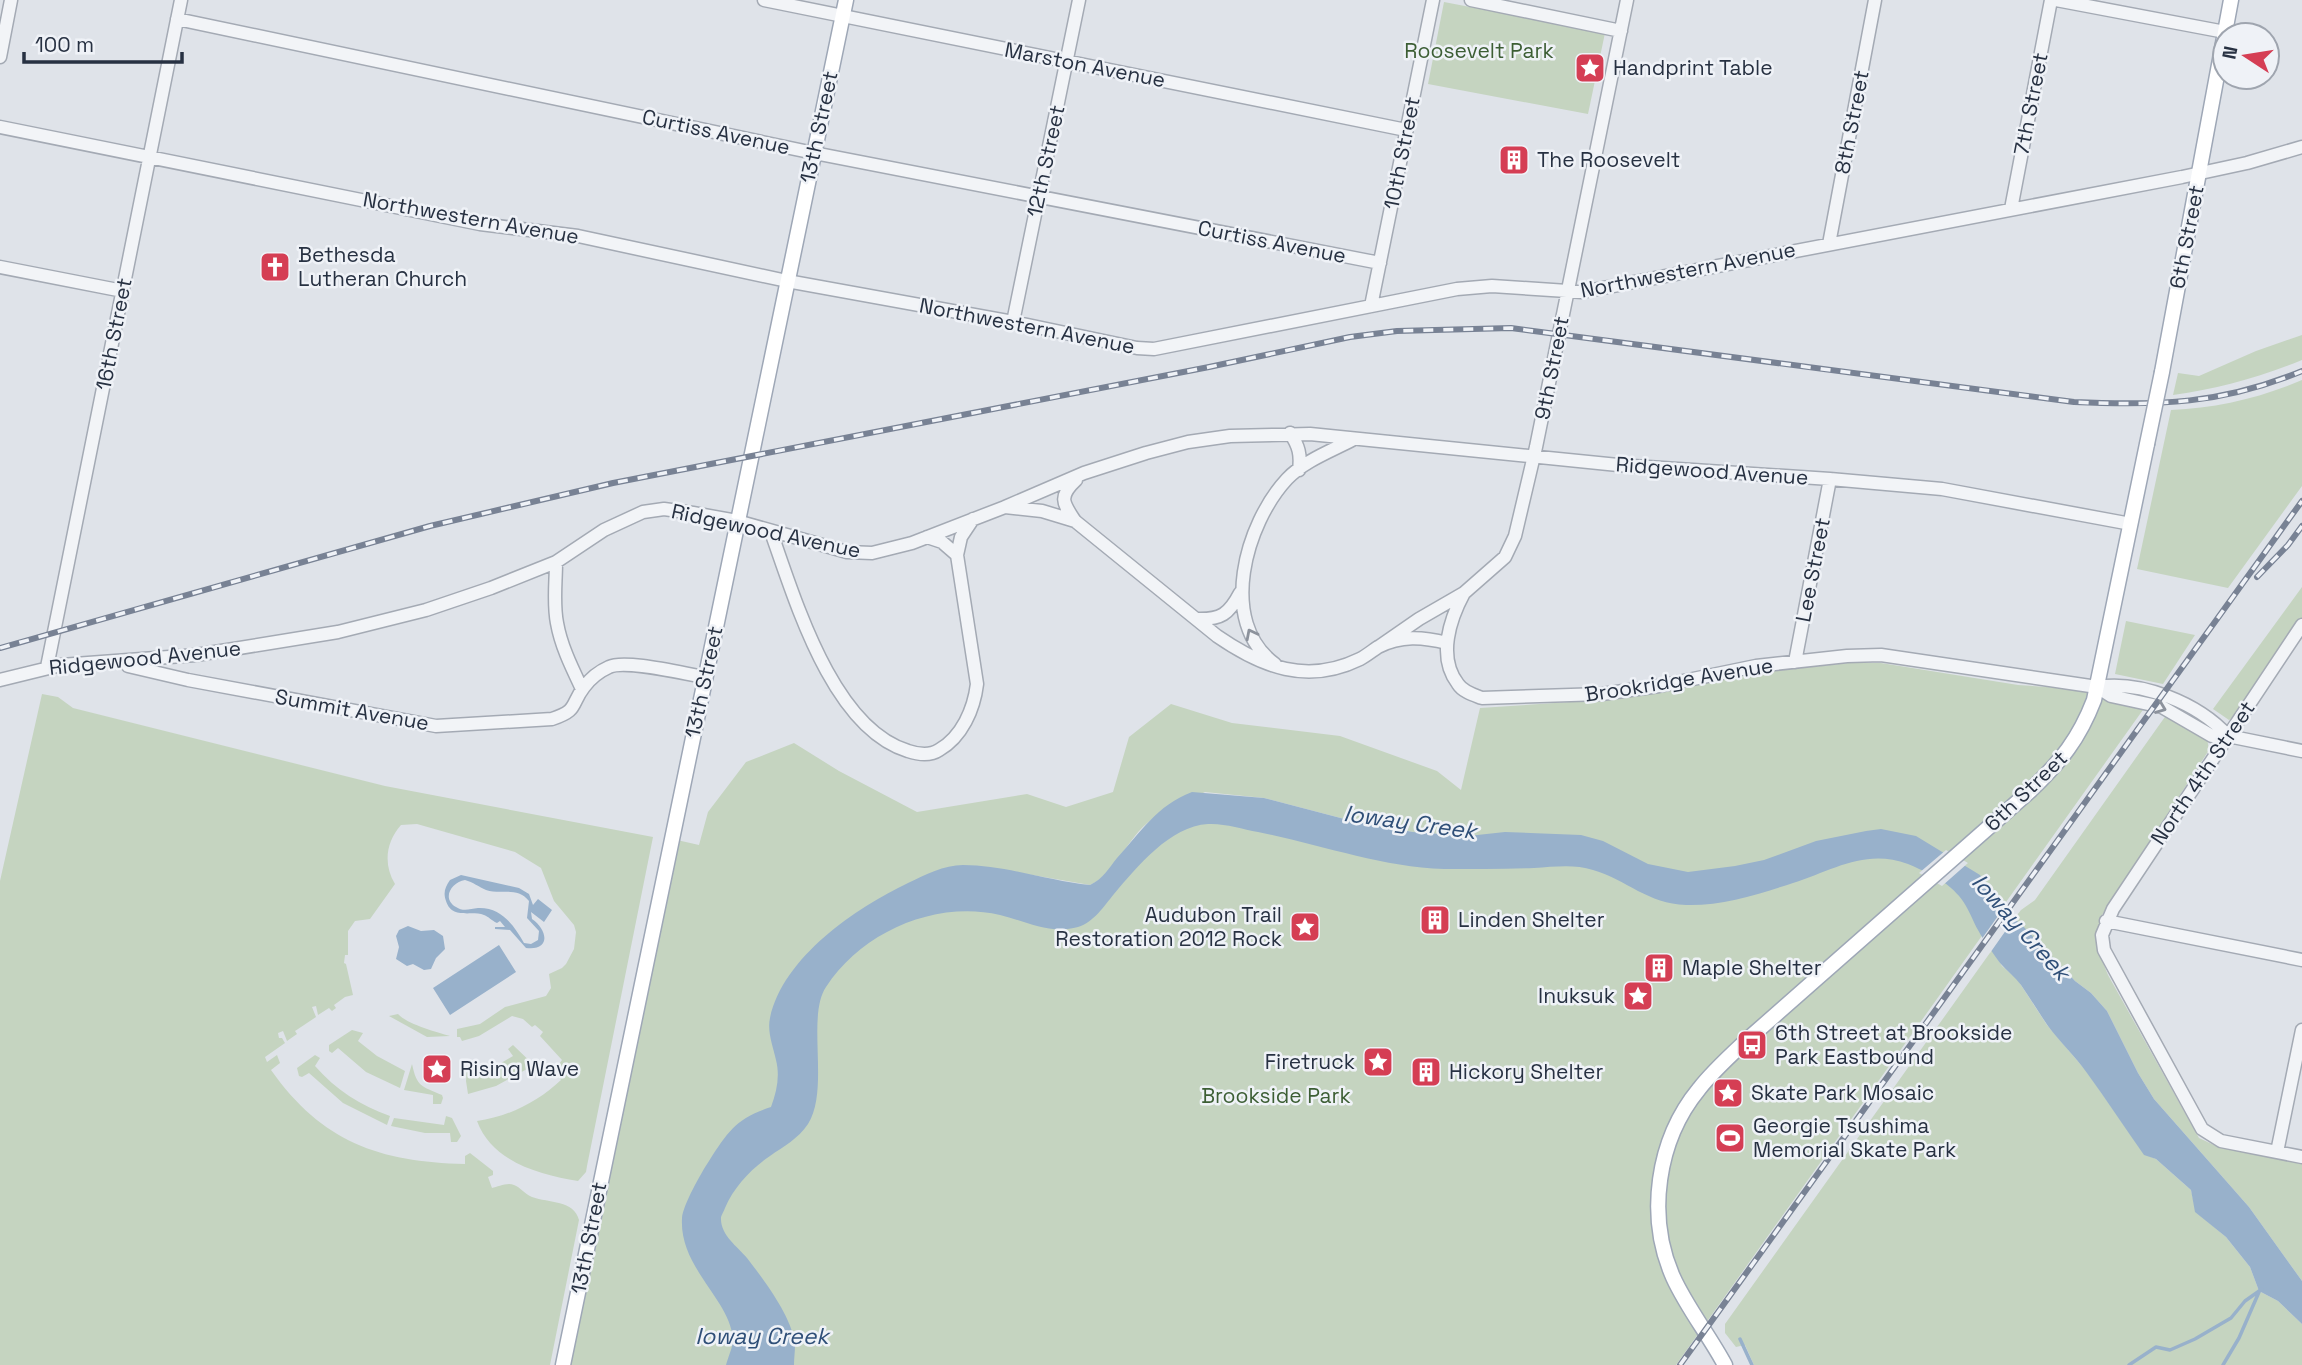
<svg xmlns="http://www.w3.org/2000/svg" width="2302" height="1365" font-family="'Space Grotesk',sans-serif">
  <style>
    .green { fill: #c5d4c0; fill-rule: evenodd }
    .water { fill: #98b1cb; fill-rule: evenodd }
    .pier { fill: #dfe3e9 }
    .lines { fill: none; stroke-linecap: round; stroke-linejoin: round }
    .stream { stroke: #98b1cb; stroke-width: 3.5 }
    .minor-casing { stroke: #a4aab4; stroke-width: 15 }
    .major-casing { stroke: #9ea7b6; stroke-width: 17 }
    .minor { stroke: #f2f4f7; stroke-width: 12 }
    .major { stroke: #fff; stroke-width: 14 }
    .rail-casing { stroke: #788294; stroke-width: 6 }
    .rail { stroke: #eff2f7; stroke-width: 3.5; stroke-dasharray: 10; stroke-linecap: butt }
    .major-bridge-casing { stroke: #9ea7b6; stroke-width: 17; stroke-linecap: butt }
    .major-bridge { stroke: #fff; stroke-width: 14 }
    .oneway { stroke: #8c929c }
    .labels { text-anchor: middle; stroke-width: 5; stroke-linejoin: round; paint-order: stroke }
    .park-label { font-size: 21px; fill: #3c5e34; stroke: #eff2f7 }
    .street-label { font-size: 21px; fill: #273142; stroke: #eff2f7 }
    .poi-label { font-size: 21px; fill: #273142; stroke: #eff2f7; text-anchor: start }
    .water-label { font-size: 23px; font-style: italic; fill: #2f4f78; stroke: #eff2f7 }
  </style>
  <rect width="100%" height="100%" fill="#dfe3e9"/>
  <path class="green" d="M1444 2 1605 33 1588 114 1428 84Z
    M2302 335V360C2261 377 2218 389 2173 395L2178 373 2199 376 2256 351Z
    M2302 380V486L2228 588 2137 569 2171 410C2216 408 2260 398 2302 380Z
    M2302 587V618L2237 715 2229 720 2213 709Z
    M2126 621 2195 635 2163 684 2115 674Z
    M1848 663H1881L2018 685 2075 689 2145 707 1676 1365H570L677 840 699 845 708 812 746 762 794 743 839 771 917 812 1027 794 1066 807 1113 792 1129 737 1171 704 1232 723 1340 736 1437 771 1461 790 1480 708 1601 700 1758 673ZM1205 792 1264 798 1352 821 1413 832 1452 835 1343 834 1183 808 1084 906 997 869 1090 885C1117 873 1127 837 1151 820 1167 809 1188 801 1205 792Z
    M42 694 58 697 73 708 385 786 653 837 587 1166 586 1172 578 1181C540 1175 492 1162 477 1121 508 1117 539 1101 561 1080L554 1071 562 1060 540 1036 543 1032 535 1025 532 1027 523 1019 512 1016 479 1036 462 1041 460 1037H457V1029L480 1024 505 1007 546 996 551 988 549 974 562 968 566 964 574 949 576 932 574 925 554 901 541 868 515 852 417 824 401 825C386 842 383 864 395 884L370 919 355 921 348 931V955H345L344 963 346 964 353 995 345 997 334 1005 336 1008 332 1011 329 1008 318 1015 316 1006 312 1007 316 1017 295 1031 297 1034 287 1041 283 1031 278 1033 279 1038H282L285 1043 265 1057 267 1062 277 1055 280 1063 271 1070C322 1142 379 1162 465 1164V1156L470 1153 493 1171V1175L488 1177 492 1188C498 1187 507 1182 514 1185 520 1187 525 1194 532 1197 549 1203 574 1200 579 1220L550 1365H0V881Z
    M2167 714 2207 738 2209 750 2102 915C2094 937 2100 954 2108 975L2199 1138 2216 1146 2302 1164V1281L2249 1207 2154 1099 2138 1073 2107 1011 2091 993 2075 981 2014 919 2021 910 2035 900Z
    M1992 950 2002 966 2017 979 2047 1025 2087 1072 2144 1154 2156 1159 2191 1190 2196 1212 2226 1237 2250 1267 2259 1291 2278 1301 2302 1324V1365H1754L1745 1345 1736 1347 1725 1333V1324Z
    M398 1014C407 1024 436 1032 450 1036L427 1037 389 1016Z
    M352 1030 363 1033 358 1041 377 1056 405 1071 400 1088 366 1072 338 1048 332 1053 329 1051V1045Z
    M513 1045 538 1069 537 1073 531 1074 527 1069 496 1086 468 1094 466 1081 467 1067 471 1074 494 1067 513 1056 508 1049Z
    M315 1055 320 1058 315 1066C336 1090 360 1105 390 1116L387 1125 343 1103 309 1073 302 1077 299 1076 297 1068Z
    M427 1069a11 11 0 1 1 22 0a11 11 0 1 1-22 0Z
    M412 1064C417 1087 421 1086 442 1095L443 1098 441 1104H433V1095L404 1090Z
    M446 1116 452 1118 461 1136 457 1142H451L450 1133H425L391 1126 394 1118 444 1125Z"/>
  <path class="water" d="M1192 792 1264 798 1352 821 1413 832 1468 836 1505 832 1581 835 1603 841 1648 864 1688 872 1735 866 1764 860 1816 841 1866 831 1881 829 1916 836 1980 875 2002 909 2022 925 2075 981 2091 993 2107 1011 2138 1073 2154 1099 2249 1207 2302 1281V1324L2278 1301 2259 1291 2250 1267 2226 1237 2195 1212 2191 1190 2156 1159 2144 1155C2125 1128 2106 1099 2087 1073 2075 1056 2060 1042 2048 1026 2039 1013 2030 998 2021 985 2015 977 2007 971 2000 963 1993 953 1984 941 1978 930 1969 913 1967 902 1951 888 1940 878 1922 870 1908 864 1866 848 1833 870 1793 883 1759 894 1722 906 1686 905 1648 904 1627 880 1593 870 1574 864 1554 867 1534 868 1504 869 1474 869 1444 869 1380 867 1320 844 1258 832 1242 829 1224 823 1208 824 1170 826 1137 867 1114 894 1104 906 1094 922 1078 927 1050 935 1026 921 1000 915 935 900 862 932 826 987 806 1017 830 1089 808 1124 798 1139 784 1146 770 1156 751 1169 734 1187 725 1208 724 1211 722 1214 721 1217 720 1235 737 1246 747 1258 764 1280 793 1318 795 1345 795 1352 794 1358 794 1365H726C728 1357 733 1347 733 1339 730 1299 679 1268 682 1218 683 1205 701 1173 709 1161 728 1131 737 1118 771 1107 777 1091 780 1076 776 1060 773 1046 767 1032 770 1018 783 957 856 908 908 883 925 875 944 865 963 865 1005 865 1049 881 1090 885 1104 878 1108 869 1117 858 1142 831 1156 806 1192 792Z
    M461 875 519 888 529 894 533 905 538 899 552 910 544 922 531 912 532 919C548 930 551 951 526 948L510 930 495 929V927H505L500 921 497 923C491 920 489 917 484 915 471 910 452 920 446 901 443 893 445 887 450 880ZM465 880C473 882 479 887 486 890 501 895 517 886 529 901L527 918 539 931 538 940 531 944 524 943C514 925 501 907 478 908 470 909 463 912 456 907 441 898 452 882 465 880Z
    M408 926 421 931 434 930 443 936 445 949 436 958 431 969 424 970 413 964 407 966 396 959 399 947 396 936 399 930Z
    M499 945 516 972 450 1015 433 988Z"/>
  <path class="pier" d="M1946 850 1968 863 1942 886 1919 873Z
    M2005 906 2016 916 1990 953 1981 940Z"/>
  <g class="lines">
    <path class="stream" d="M1740 1339 1752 1365
      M2129 1365 2156 1347 2170 1350 2195 1339 2231 1318 2245 1301 2262 1289
      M2223 1365 2239 1338 2259 1292"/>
    <g class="minor-casing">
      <path id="minor" d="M764 0 1406 130
        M1471 0 1621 31
        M2056 0 2225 32
        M177 19 814 153 1380 263
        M0 57 11 0
        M0 127 480 224 578 236 787 281 1013 322 1137 348 1154 349 1457 289 1492 286 1582 292 2182 177 2247 163 2302 147
        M2011 209 2051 0
        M1829 244 1875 0
        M0 267 123 291
        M1371 306 1433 0
        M1013 322 1079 0
        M1290 433C1299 446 1301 455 1299 470
        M1005 507 1042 511 1075 521 1217 636C1262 667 1307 685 1360 659 1366 656 1372 651 1378 647 1401 635 1423 637 1447 643
        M1075 521C1063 503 1058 497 1076 480
        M771 532C795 599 832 728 908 751 917 754 930 756 939 750 962 737 974 709 977 684L957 555 942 542 927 537
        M957 555 961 537 973 519
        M556 562C556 582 553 603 557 623 561 646 572 668 582 689
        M1464 593C1450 619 1437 657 1458 684 1463 692 1474 695 1482 698L1602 694 1659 686 1756 666 1847 656 1881 655 2097 687C2141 680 2198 703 2228 736
        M1196 619C1221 620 1229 614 1240 593
        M2302 625 2113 909 2102 935 2104 950 2202 1129 2221 1141 2302 1157
        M1380 646 1419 619 1464 593 1505 557 1515 536 1536 447 1627 0
        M1795 662 1830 479
        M1275 664C1217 622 1246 523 1287 479 1304 461 1331 451 1352 440
        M128 666 188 680 436 726 552 719C579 710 570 705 584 687 590 679 600 671 609 667 625 659 685 674 705 677
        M47 667 181 0
        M0 680 61 665 196 655 338 632 426 610 491 588 556 562 604 530 643 512 664 509 693 513 737 521 847 552 872 553 912 543 1005 507 1084 473 1146 453 1188 442 1230 436 1310 434 1618 465 1830 479 1942 489 2131 524
        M2097 687 2111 696 2162 707 2212 736H2228L2302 751
        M2106 921 2302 960
        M2277 1152 2302 1030"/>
    </g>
    <g class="major-casing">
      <path id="major" d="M2162 372 2231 0
        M563 1365 846 0
        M1725 1365C1709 1335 1687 1308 1673 1277 1646 1216 1657 1140 1699 1089 1713 1071 1731 1055 1748 1039L2031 790C2061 761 2079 739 2094 700L2147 444"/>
    </g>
    <use href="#minor" class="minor"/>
    <use href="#major" class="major"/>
    <g class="rail-casing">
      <path id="rail" d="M2257 577 2288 545 2302 526
        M0 648 430 526 613 483 1209 367 1350 337 1397 331 1511 328 2074 402C2159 406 2222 404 2302 371
        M1680 1365 2302 501"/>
    </g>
    <use href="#rail" class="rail"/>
    <g class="major-bridge-casing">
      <path id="major-bridge" d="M2147 444 2162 372"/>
    </g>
    <use href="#major-bridge" class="major-bridge"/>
  </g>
  <defs><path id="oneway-chevron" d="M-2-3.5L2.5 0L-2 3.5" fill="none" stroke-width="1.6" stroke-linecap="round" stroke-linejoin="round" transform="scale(1.75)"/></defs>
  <g class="oneway">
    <use href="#oneway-chevron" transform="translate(1251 634) rotate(-117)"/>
    <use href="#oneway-chevron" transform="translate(2161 708) rotate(21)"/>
  </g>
  <defs>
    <g id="sight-square" transform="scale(1.575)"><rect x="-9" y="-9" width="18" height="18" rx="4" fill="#d53e54" stroke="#eff2f7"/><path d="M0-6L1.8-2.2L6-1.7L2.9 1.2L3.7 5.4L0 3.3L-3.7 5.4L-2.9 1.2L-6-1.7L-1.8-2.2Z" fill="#fff"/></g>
    <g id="building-square" transform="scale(1.575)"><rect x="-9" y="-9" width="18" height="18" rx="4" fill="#d53e54" stroke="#eff2f7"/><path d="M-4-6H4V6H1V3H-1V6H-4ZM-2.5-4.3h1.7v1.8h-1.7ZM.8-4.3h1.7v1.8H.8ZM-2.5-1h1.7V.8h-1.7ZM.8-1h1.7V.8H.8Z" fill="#fff"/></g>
    <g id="church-square" transform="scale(1.575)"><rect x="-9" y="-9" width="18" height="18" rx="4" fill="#d53e54" stroke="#eff2f7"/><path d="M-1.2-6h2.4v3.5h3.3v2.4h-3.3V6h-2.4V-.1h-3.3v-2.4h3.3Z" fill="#fff"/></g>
    <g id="bus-square" transform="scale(1.575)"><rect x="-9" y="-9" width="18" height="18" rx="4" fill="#d53e54" stroke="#eff2f7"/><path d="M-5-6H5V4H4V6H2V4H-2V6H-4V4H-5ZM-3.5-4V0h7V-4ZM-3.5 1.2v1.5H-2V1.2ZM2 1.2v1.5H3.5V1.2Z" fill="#fff"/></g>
    <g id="stadium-square" transform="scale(1.575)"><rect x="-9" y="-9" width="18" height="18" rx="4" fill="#d53e54" stroke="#eff2f7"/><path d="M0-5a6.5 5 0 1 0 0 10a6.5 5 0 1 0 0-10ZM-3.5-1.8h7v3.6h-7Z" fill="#fff"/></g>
  </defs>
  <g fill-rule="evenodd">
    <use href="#sight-square" x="1590" y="68"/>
    <use href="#building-square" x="1514" y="160"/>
    <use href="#church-square" x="275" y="267"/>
    <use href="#building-square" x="1435" y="920"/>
    <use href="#sight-square" x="1305" y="927"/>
    <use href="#building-square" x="1659" y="968"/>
    <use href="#sight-square" x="1638" y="996"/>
    <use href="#bus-square" x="1752" y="1045"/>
    <use href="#sight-square" x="1378" y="1062"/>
    <use href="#sight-square" x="437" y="1069"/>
    <use href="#building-square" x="1426" y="1072"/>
    <use href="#sight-square" x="1728" y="1093"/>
    <use href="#stadium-square" x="1730" y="1138"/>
  </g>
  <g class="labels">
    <g class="park-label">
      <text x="1479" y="58">Roosevelt Park</text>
      <text x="1276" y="1103">Brookside Park</text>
    </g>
    <g class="street-label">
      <text transform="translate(1085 65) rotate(11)" y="7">Marston Avenue</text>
      <text transform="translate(2031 104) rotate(-79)" y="7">7th Street</text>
      <text transform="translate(1852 122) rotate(-79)" y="7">8th Street</text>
      <text transform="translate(819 127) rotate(-78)" y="7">13th Street</text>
      <text transform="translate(716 132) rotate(12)" y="7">Curtiss Avenue</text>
      <text transform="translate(1402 153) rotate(-79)" y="7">10th Street</text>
      <text transform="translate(1046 161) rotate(-78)" y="7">12th Street</text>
      <text transform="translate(471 218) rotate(10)" y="7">Northwestern Avenue</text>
      <text transform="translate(2187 237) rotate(-79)" y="7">6th Street</text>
      <text transform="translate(1272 242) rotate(11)" y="7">Curtiss Avenue</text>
      <text transform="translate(1688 270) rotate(-11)" y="7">Northwestern Avenue</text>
      <text transform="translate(1027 326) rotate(11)" y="7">Northwestern Avenue</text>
      <text transform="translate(114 334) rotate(-79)" y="7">16th Street</text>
      <text transform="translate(1552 368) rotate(-79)" y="7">9th Street</text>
      <text transform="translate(1712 471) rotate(4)" y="7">Ridgewood Avenue</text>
      <text transform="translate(766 531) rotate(12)" y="7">Ridgewood Avenue</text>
      <text transform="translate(1813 570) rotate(-79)" y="7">Lee Street</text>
      <text transform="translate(145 658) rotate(-6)" y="7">Ridgewood Avenue</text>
      <text transform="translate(1679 680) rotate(-9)" y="7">Brookridge Avenue</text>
      <text transform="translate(704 682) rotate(-78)" y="7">13th Street</text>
      <text transform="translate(352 710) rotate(10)" y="7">Summit Avenue</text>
      <text transform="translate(2203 773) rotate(-56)" y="7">North 4th Street</text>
      <text transform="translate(2026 791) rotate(-44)" y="7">6th Street</text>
      <text transform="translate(589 1238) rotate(-79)" y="7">13th Street</text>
    </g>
    <g class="poi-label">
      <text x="1613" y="75">Handprint Table</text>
      <text x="1537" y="167">The Roosevelt</text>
      <text x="298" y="262">Bethesda<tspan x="298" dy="24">Lutheran Church</tspan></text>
      <text x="1282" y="922" text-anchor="end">Audubon Trail<tspan x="1282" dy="24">Restoration 2012 Rock</tspan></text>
      <text x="1458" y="927">Linden Shelter</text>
      <text x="1682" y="975">Maple Shelter</text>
      <text x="1615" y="1003" text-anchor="end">Inuksuk</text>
      <text x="1775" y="1040">6th Street at Brookside<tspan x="1775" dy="24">Park Eastbound</tspan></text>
      <text x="1355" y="1069" text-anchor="end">Firetruck</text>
      <text x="460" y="1076">Rising Wave</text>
      <text x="1449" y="1079">Hickory Shelter</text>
      <text x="1751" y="1100">Skate Park Mosaic</text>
      <text x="1753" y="1133">Georgie Tsushima<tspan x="1753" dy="24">Memorial Skate Park</tspan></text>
    </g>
    <g class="water-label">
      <text transform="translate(1410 822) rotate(8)" y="8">Ioway Creek</text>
      <text transform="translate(2021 927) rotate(48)" y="8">Ioway Creek</text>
      <text x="762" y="1344">Ioway Creek</text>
    </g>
  </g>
  <g transform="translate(2246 56) rotate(282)"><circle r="33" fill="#eff2f7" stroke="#9fa5af" stroke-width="2"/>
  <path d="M0-5L12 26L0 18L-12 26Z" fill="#d53e54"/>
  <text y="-10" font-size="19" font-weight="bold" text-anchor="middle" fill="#273142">N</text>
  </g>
  <path d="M24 52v10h158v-10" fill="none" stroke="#273142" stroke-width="3.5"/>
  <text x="35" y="52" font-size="21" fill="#273142" stroke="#eff2f7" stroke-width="5" paint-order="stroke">100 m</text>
</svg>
